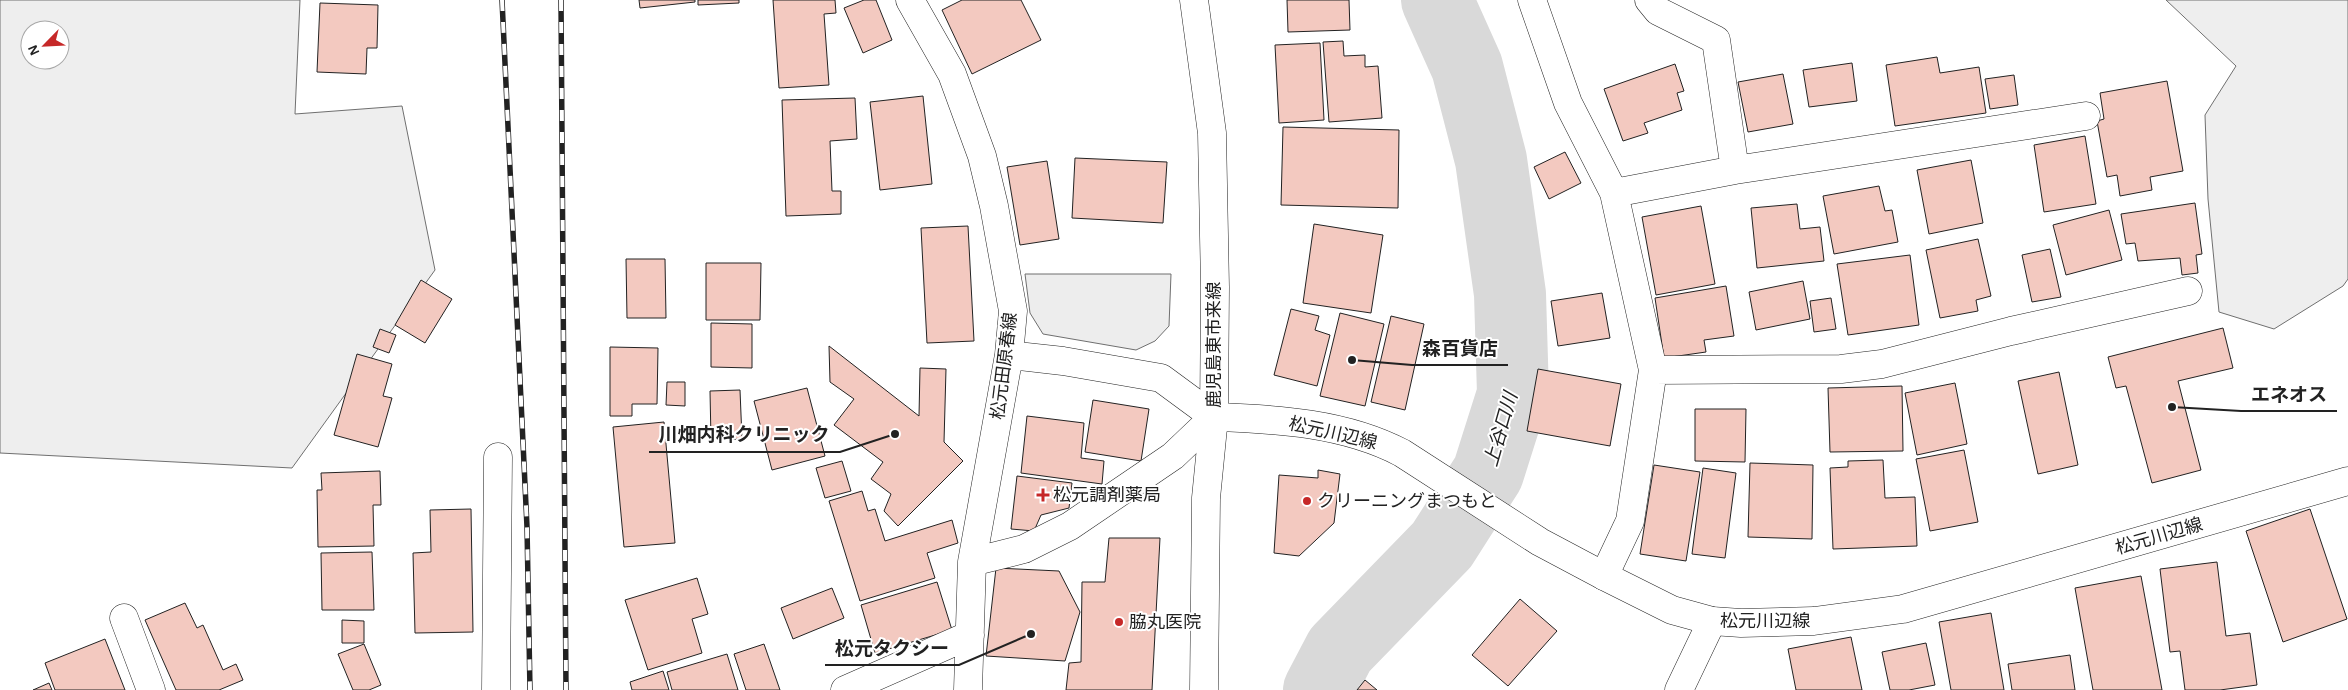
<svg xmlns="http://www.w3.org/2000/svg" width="2348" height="690" font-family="'Alegreya Sans','Noto Sans JP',sans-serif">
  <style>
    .green { fill: #eee; stroke: #6f6f6f; fill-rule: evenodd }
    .parking { fill: #ededed; stroke: #6f6f6f }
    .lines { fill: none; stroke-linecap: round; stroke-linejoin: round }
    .river { stroke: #d9d9d9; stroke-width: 72 }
    .building { fill: #f3c9c0; stroke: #222 }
    .street-casing { stroke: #222; stroke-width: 29 }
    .secondary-casing { stroke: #222; stroke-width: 29 }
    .primary-casing { stroke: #222; stroke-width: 29 }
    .street { stroke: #fff; stroke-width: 28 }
    .secondary { stroke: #fff; stroke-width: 28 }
    .primary { stroke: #fff; stroke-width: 28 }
    .rail-casing { stroke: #222; stroke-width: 5.5 }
    .rail { stroke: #fff; stroke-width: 4; stroke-dasharray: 11; stroke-linecap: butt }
    .poi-dot { fill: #c62828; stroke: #fff; stroke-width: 2 }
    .labels { text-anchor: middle; stroke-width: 4; stroke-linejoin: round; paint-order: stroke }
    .street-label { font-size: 18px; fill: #222; stroke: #fff }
    .poi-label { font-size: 18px; fill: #222; stroke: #fff; text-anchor: start }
    .water-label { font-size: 19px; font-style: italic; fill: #222; stroke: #fff }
    .leader { fill: none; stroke: #222; stroke-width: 2 }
    .callout-dot { fill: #222; stroke: #fff; stroke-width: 2 }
    .callout-label { font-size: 19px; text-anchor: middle; font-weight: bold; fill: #222; stroke: #fff; stroke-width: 4; stroke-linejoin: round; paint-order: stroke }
  </style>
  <rect width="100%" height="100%" fill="#fff"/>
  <path class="green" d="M0 0H300L295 114 402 106 435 270 292 468 0 453ZM30 30H60V60H30Z
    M2166 0H2348V279L2343 286 2274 329 2219 312 2208 199 2205 115 2236 66Z"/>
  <path class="parking" d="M1025 274H1171L1169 326 1155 341 1136 350 1043 334 1030 313Z"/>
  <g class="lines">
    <path class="river" d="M1319 690 1340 650 1442 545 1488 473 1513 394 1510 294 1491 160 1467 67 1437 0"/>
  </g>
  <path class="building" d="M639 0H695V2L640 8Z
    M698 0H739V3L698 5Z
    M773 0H835L836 13 824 14 829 85 779 88Z
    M864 0H876L892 40 863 53 844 8Z
    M962 0H1021L1041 40 972 74 942 10Z
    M1287 0H1349L1350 30 1288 32Z
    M320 3 378 5 377 48H367L366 74 317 72Z
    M1343 41 1344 56 1365 55V67L1378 66 1382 118 1329 122 1323 42Z
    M1320 43 1324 120 1279 123 1275 45Z
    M1937 57 1940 73 1979 67 1986 113 1895 126 1886 65Z
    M1852 63 1857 101 1809 107 1803 70Z
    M1675 64 1684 91 1677 93 1682 110 1644 123 1648 133 1623 141 1604 89Z
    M1783 74 1793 124 1748 132 1738 82Z
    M2014 75 2018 105 1990 109 1985 79Z
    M2167 81 2183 171 2150 177 2152 190 2120 196 2117 175 2107 177 2097 121 2104 119 2100 93Z
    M923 96 932 184 880 190 870 102Z
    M855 98 857 139 830 141 832 191H841V214L786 216 782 100Z
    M1283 127 1399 130 1398 208 1281 205Z
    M2085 136 2096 204 2044 212 2034 145Z
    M1565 152 1581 183 1549 199 1534 167Z
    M1075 158 1167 162 1163 223 1072 218Z
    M1971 160 1983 223 1929 234 1917 170Z
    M1047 161 1059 239 1020 245 1007 167Z
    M1879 186 1885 211 1892 210 1898 242 1834 254 1823 196Z
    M2195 203 2202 254 2196 255 2198 273 2182 275 2180 258 2138 261 2135 243 2126 244 2121 214Z
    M1797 204 1800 229 1820 227 1824 261 1757 268 1751 208Z
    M1701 206 1715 284 1656 295 1642 217Z
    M2109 210 2122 260 2066 275 2053 225Z
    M1314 224 1383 235 1371 313 1303 303Z
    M968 226 974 341 927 343 921 228Z
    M1978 239 1991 296 1976 300 1978 311 1940 318 1926 250Z
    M2050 249 2061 297 2032 302 2022 255Z
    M1910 255 1919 325 1848 335 1837 264Z
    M626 259H665L666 318H627Z
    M706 263H761L760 320H706Z
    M421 280 452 299 425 343 395 325Z
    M1803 281 1810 319 1756 330 1749 292Z
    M1726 286 1734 336 1704 340 1706 352 1664 358 1655 298Z
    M1602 293 1610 338 1558 346 1551 301Z
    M1831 298 1836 329 1814 332 1810 301Z
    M1291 309 1319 316 1315 330 1330 335 1317 386 1274 375Z
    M1340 313 1384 324 1365 406 1320 396Z
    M1391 316 1424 324 1405 410 1371 402Z
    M711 323 752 324V368L711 367Z
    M2223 328 2233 368 2178 381 2201 470 2152 483 2126 386 2116 388 2108 357Z
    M380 329 396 335 389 353 373 347Z
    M829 346 919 416 920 368 946 369 944 442 963 461 898 526 884 511 891 494 871 479 883 462 834 425 854 399 830 382Z
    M610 347 658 348 657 404H632V416H610Z
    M357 354 392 364 383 396 392 398 378 447 334 435Z
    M1538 369 1621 384 1610 446 1527 431Z
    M2059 372 2078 465 2038 474 2018 381Z
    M667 382H685V406L666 405Z
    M1955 383 1967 444 1917 455 1905 393Z
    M1902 386 1903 451 1830 452 1828 388Z
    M807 388 825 456 772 470 754 401Z
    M740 390 742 439 711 440 710 391Z
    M1093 400 1149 409 1141 461 1085 452Z
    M1695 409H1746L1745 462 1695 461Z
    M1027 416 1084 423 1081 458 1104 461 1102 484 1021 473Z
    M664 422 675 543 624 547 613 427Z
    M1964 450 1978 522 1930 531 1916 459Z
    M1883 460 1885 498 1915 497 1917 546 1833 549 1830 468 1848 467V461Z
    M842 461 851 491 825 498 816 468Z
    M1750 463 1813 465 1812 539 1748 537Z
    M1654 465 1700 472 1686 561 1640 554Z
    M1703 468 1736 473 1725 558 1692 554Z
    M1318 470 1340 474 1334 523 1299 556 1274 553 1279 475 1318 478Z
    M380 471 381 505H373L374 546 318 547 317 490H322L321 473Z
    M1017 476 1072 483 1069 508 1041 515 1034 531 1011 529Z
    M862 491 868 511 875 509 885 541 952 520 958 543 927 553 935 578 860 601 829 501Z
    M471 509 473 632 415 633 413 553 431 552 430 510Z
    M2310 509 2347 619 2283 642 2246 531Z
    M1109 538H1160L1152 690H1066L1069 663 1081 662 1082 582H1105Z
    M372 552 374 610H322L321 553Z
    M2217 562 2226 636 2250 633 2257 685 2220 690H2185L2180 651 2170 652 2160 569Z
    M996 568 1059 571 1080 612 1065 661 986 656Z
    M2141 576 2162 690H2093L2075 588Z
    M697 578 708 614 692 619 702 653 648 670 625 600Z
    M937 582 952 630 875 653 861 605Z
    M832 588 844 618 793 639 781 608Z
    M1520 599 1557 631 1508 686 1472 655Z
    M185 603 197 628 203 625 223 670 236 664 243 680 219 690H176L145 620Z
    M1991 613 2004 690H1951L1939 622Z
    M342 620 364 621V643H342Z
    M1851 637 1862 690H1796L1788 649Z
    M105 639 125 690H55L45 663Z
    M1926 643 1935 685 1909 690H1890L1882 652Z
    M364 644 381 685 369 690H353L338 654Z
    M764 644 780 690H746L734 654Z
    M727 654 738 690H672L667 672Z
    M2070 655 2075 690H2012L2008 664Z
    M663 671 669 690H632L630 682Z
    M1365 680 1377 690H1357Z
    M49 683 52 690H33Z"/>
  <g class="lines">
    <g class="street-casing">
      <path id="street" d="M910 0 952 74 982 156 994 206 1013 311 1009 355 972 562 968 690
        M1532 0 1568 103 1614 193 1653 370 1630 521 1604 576
        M1649 0 1658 11 1716 40 1735 170
        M1614 193 1735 170 2086 116
        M1653 370 1841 369 1882 364 2011 331 2188 291
        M972 562 1024 549 1070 526 1173 456 1214 417 1161 378 1063 361 1009 355
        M124 618 151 690
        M496 690 498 457
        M845 690 970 635
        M1679 690 1712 621"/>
    </g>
    <g class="secondary-casing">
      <path id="secondary" d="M1214 417C1277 419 1345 423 1402 453L1540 542 1604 576 1672 610 1712 621 1741 623 1814 621 1903 609 2348 481"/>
    </g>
    <g class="primary-casing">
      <path id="primary" d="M1194 0 1212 133 1215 287 1214 417 1206 498 1204 690"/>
    </g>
    <use href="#street" class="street"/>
    <use href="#secondary" class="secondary"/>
    <use href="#primary" class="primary"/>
    <g class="rail-casing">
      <path id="rail" d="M502 0 527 527 530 690
        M561 0 566 690"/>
    </g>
    <use href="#rail" class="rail"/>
  </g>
  <g class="poi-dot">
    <path d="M1040.5 487.5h5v5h5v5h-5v5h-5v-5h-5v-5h5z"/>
    <circle cx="1307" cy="501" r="5"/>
    <circle cx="1119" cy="622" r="5"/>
  </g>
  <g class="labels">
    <g class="street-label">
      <text transform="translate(1214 345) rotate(-90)" y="6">鹿児島東市来線</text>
      <text transform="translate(1004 366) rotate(-83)" y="6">松元田原春線</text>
      <text transform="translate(1333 433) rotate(13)" y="6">松元川辺線</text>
      <text transform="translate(2159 536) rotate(-16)" y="6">松元川辺線</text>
      <text x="1765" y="627">松元川辺線</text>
    </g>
    <g class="poi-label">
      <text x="1053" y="501">松元調剤薬局</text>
      <text x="1317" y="507">クリーニングまつもと</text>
      <text x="1129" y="628">脇丸医院</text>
    </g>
    <g class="water-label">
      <text transform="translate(1500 429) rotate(-74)" y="7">上谷口川</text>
    </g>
  </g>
  <path class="leader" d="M1352 360L1412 365H1508M2172 407L2241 411H2337M895 434L840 452H649M1031 634L959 665H825"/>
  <g class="callout-dot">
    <circle cx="1352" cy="360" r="5"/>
    <circle cx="2172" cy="407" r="5"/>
    <circle cx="895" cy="434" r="5"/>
    <circle cx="1031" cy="634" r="5"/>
  </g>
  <g class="callout-label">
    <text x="1460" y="355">森百貨店</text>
    <text x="2289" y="401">エネオス</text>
    <text x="744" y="441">川畑内科クリニック</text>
    <text x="892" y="655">松元タクシー</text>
  </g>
  <g transform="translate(45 45) rotate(246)"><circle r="24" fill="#ffffff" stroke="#a7a7a7"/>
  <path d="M0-4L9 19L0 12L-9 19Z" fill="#c62828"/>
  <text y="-8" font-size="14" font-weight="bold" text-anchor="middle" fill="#222222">N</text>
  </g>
</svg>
